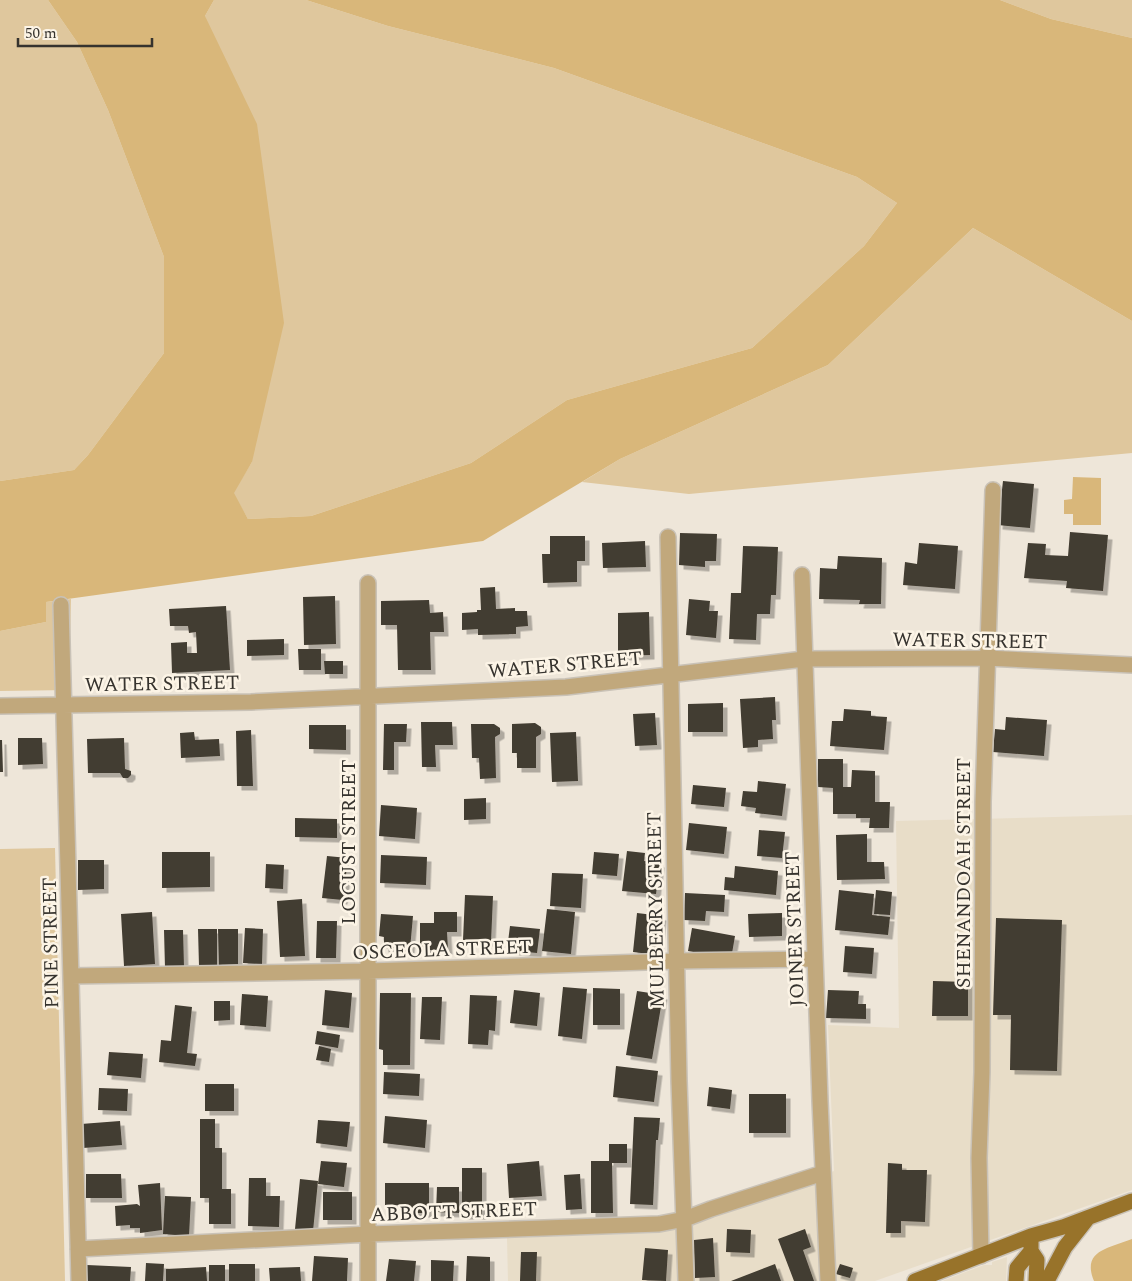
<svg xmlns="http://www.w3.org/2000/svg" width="1132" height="1281" font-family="Spectral,serif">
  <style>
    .built { fill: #e8ddc8 }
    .green { fill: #dfc79d }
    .water { fill: #d9b77a }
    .building { fill: #423c31; filter: url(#shadow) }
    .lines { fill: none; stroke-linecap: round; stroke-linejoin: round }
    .minor-casing { stroke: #c9c2b7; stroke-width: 18 }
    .major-casing { stroke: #c9c2b7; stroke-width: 18 }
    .minor { stroke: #c1a87c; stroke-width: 15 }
    .major { stroke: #98732a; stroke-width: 15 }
    .labels { text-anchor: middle; stroke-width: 5; stroke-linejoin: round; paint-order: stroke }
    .street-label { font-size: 20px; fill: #36332e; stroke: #fcf4e6 }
  </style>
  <defs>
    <filter id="shadow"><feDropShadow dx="4.5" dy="4.5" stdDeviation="0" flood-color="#0004"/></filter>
  </defs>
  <rect width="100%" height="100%" fill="#eee6d9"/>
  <path class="built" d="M1132 815V1190L875 1281H508L507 1238 659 1233 834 1171 828 1025 899 1028 896 821Z
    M1007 1257 1006 1281H942L984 1265H992V1262Z"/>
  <path class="green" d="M0 0H48L77 42 108 110 164 257V353L88 455 74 470 0 481Z
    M214 0H306L388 26 554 68 857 177 897 203 864 246 752 348 567 400 471 463 311 516 248 519 233 493 252 462 205 16Z
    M1000 0H1132V38L1051 19Z
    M973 228 1132 321V453L689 494 582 482 620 459 828 365Z
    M71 599 69 690 0 691V631L46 622V602Z
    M55 848 65 1281H0V849Z"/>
  <path class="water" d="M48 0H214L205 16 257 124 284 323 252 462 234 493 248 519 311 516 471 463 567 400 752 348 864 246 897 203 857 177 554 68 388 26 306 0H1000L1051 19 1132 38V321L973 228 828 365 620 459 483 541 46 602V622L0 631V481L74 470 88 455 164 353V257L108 110 77 42Z
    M1073 477 1101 478V525H1073V514H1064V500L1072 499Z
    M1132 1239V1281H1094C1081 1250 1110 1248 1132 1239Z"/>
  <path class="building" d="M1003 481 1034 484 1030 528 998 525Z
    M1070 532 1108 535 1103 591 1066 588 1067 581 1024 578 1028 543 1046 544 1045 555 1068 556Z
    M680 533 717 534 716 561H705V567L679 565Z
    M550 536H585V561H577V582L543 583 542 554H550Z
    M645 541 646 567 603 568 602 543Z
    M919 543 958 546 955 589 903 585 905 562 917 564Z
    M743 546 778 547 776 595H771L770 614H757L756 640 729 639 731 593H741Z
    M838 556 882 558 881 604H859L860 600 819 599 820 568 837 569Z
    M495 587 496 609 515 608V611H527L528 626 516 627V634L478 635V629L462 630V613L477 612V610H481L480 588Z
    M335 596 336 644 304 645 303 597Z
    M689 599 710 601 709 611H718L716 638 686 635Z
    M429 600 430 613 443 612 444 632H430L431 670H398L397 625H381V601Z
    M226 606 230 670 172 673 171 643 187 642V653H197L196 632 189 633 188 626H170L169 609Z
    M649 612 650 655 618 656V613Z
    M284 639V655L247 656V640Z
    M298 649H321V670H299Z
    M324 661H343V674H325Z
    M775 697 776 720H772L773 739 758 740V747L743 748 740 699Z
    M723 703V732H688V704Z
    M844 709 871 711V716L887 717 884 750 830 746 832 721H843Z
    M655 713 657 745 635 746 633 714Z
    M1006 717 1047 720 1044 756 993 752 995 729 1005 730Z
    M421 722H452L453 745H435L436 767H422Z
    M535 723 541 727V734L536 737V768H517V753H512V724Z
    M384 724H407L406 742H394V770H383Z
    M471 724H494L500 728V734L495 737 496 778 480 779 479 758H472Z
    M309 725H346V750L309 749Z
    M251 730 253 786H237L236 731Z
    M194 732 195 740 219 739 220 756 181 758 180 733Z
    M576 732 578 781 552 782 550 733Z
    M18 738H42L43 764 18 765Z
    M124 738 125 769 131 771V775L128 778H123L120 773H88L87 739Z
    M0 740H2L3 772H0Z
    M818 759H843V787H851L852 770 875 771V802H890L889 828H869L870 818H856V814H833V788L818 787Z
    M758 781 786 784 782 816 755 813 756 808 741 806 743 791 757 792Z
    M693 785 726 788 724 807 691 804Z
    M486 798V819L464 820V799Z
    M381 805 417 808 415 839 379 836Z
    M295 818 337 819V838L295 837Z
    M689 823 727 827 724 854 686 850Z
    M759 830 785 832 782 858 757 856Z
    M867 834V862H884L885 879 837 880 836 835Z
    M627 851 645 853 644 861 660 863 656 894 622 891Z
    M162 852H210V887L162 888Z
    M594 852 619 854 617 876 592 874Z
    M381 855 427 857 426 885 380 883Z
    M327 856 348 858 343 900 322 898Z
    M78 860H104V889L78 890Z
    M266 864 284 865 283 889 265 888Z
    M735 866 778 871 776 895 724 890 725 877 734 878Z
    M552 873 583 874 581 908 550 906Z
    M839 890 874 894 872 915 890 917 888 935 835 930Z
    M876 890 892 892 890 915 874 914Z
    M685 893 725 895 724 912 706 911 705 921 684 920Z
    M465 895 493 896 491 942 463 940Z
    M302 899 305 956 280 957 277 901Z
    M547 909 575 912 571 954 542 951Z
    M152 912 155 964 124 966 121 914Z
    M434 912H457V932H447L448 950H420V923H434Z
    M637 913 662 916 658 955 633 952Z
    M782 913V936L749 937 748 914Z
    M381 914 413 916 410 949 384 948V937L379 936Z
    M996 918 1062 920 1057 1071 1010 1070 1011 1015H993Z
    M317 921H337L336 958H316Z
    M510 926 540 929 537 953 507 950Z
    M245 928 263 929 262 964 243 963Z
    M692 928 735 936 731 959 688 951Z
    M198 929H217V965L199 966Z
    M218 929H238V964L219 965Z
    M164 930H183L184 967 165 968Z
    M845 946 874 948 872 974 843 972Z
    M933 981 968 982V1016H932Z
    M563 987 587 989 582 1039 558 1036Z
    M593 988 620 989V1025H593Z
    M325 990 352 993 349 1028 322 1025Z
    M514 990 540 993 537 1026 510 1023Z
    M828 990 859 991 858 1004H866V1019L826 1018Z
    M637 991 663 995 652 1059 626 1055Z
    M380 993H411L410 1065H383V1050L379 1049Z
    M242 994 268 996 266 1027 240 1025Z
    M470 995 497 996 495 1031 489 1030 488 1045 468 1044Z
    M422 997H442L440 1040 420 1039Z
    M214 1001H230V1020L214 1021Z
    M175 1005 192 1007 187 1053 197 1054 195 1066 159 1062 161 1040 171 1041Z
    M317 1031 340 1035 338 1048 315 1044Z
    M319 1046 331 1049 329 1062 316 1060Z
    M109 1052 143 1054 141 1078 107 1075Z
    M616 1066 658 1071 654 1102 613 1097Z
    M384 1072 420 1074 419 1096 383 1094Z
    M205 1084H234V1111H205Z
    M709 1087 732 1090 730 1109 707 1106Z
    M99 1088 128 1089 127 1111 98 1110Z
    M749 1094H786V1133H749Z
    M385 1116 427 1120 425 1148 383 1143Z
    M634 1117 660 1118 658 1140H656L653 1205 630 1204Z
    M200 1119H215V1148H222V1189H231V1224H209V1198H200Z
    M318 1120 350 1122 347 1147 316 1143Z
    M120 1121 122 1145 83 1148 81 1124Z
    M609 1144H627V1163H612L613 1213H591V1161H609Z
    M321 1161 347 1163 344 1187 318 1184Z
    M539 1161 542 1196 509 1198 507 1164Z
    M888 1163 902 1164V1170H927L925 1222 901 1221V1233H886Z
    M462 1168H482V1215H462Z
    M86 1174H121L122 1198H86Z
    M580 1174 582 1209 566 1210 564 1175Z
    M249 1178H266V1196H280L279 1227 248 1226Z
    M300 1179 318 1181 313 1231 295 1229Z
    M160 1183 162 1230 140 1233V1228H130V1225L116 1226 115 1206 137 1204 140 1206 138 1185Z
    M385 1183H429V1213H409V1205H385Z
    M437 1187H459V1213L436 1212Z
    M323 1192H352V1220H323Z
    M165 1196 191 1197 189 1236 163 1234Z
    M727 1229 751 1230 750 1253 726 1252Z
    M805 1229 811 1247 803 1250 814 1281H794L778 1239Z
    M713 1238 715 1277 695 1278 694 1240Z
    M645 1248 668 1250 666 1281 642 1280Z
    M521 1252H537L536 1281H520Z
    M314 1256 348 1258 347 1281H312Z
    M467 1256 490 1257V1281H466Z
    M389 1259 416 1261 414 1281H386Z
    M431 1260 454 1261 453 1281H431Z
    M146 1263 164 1264 163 1281H145Z
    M229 1264H255V1281H229Z
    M775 1264 781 1281H731Z
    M840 1264 853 1268 850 1278 836 1274Z
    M87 1265 131 1267 130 1281H87Z
    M209 1265H225V1281H209Z
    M206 1267 207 1281H166V1269Z
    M300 1267 301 1281H270L269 1268Z"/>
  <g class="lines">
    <g class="minor-casing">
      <path id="minor" d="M668 537 679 1081 686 1281
        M802 575 820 1101 828 1281
        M368 583V1281
        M61 605 79 1281
        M0 706 251 702 566 687 804 659 986 658 1132 665
        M71 976 368 971 676 961 815 959
        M78 1249 369 1234 659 1224 685 1219 711 1209 823 1173
        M981 1256 979 1158 982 1072 983 802 993 490"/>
    </g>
    <g class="major-casing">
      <path id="major" d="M1031 1236V1251L1037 1260 1036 1281
        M915 1281 1031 1236 1063 1227 1132 1201
        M1016 1281 1017 1268 1031 1251
        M1047 1281 1065 1247 1087 1219"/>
    </g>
    <use href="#minor" class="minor"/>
    <use href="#major" class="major"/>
  </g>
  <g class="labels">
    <g class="street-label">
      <text transform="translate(970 640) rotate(1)" y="7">WATER STREET</text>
      <text transform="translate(565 664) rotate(-5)" y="7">WATER STREET</text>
      <text transform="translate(162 683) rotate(-1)" y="7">WATER STREET</text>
      <text transform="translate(348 842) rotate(-90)" y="7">LOCUST STREET</text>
      <text transform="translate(963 873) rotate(-90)" y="7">SHENANDOAH STREET</text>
      <text transform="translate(655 910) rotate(-91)" y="7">MULBERRY STREET</text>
      <text transform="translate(794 929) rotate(-92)" y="7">JOINER STREET</text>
      <text transform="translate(50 943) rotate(-91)" y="7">PINE STREET</text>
      <text transform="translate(442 949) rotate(-2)" y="7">OSCEOLA STREET</text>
      <text transform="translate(454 1211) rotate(-2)" y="7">ABBOTT STREET</text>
    </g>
  </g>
  <path d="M18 38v8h134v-8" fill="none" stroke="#36332e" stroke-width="2.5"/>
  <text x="25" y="38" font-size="15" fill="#36332e" stroke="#fcf4e6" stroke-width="4" paint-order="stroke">50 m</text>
</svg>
